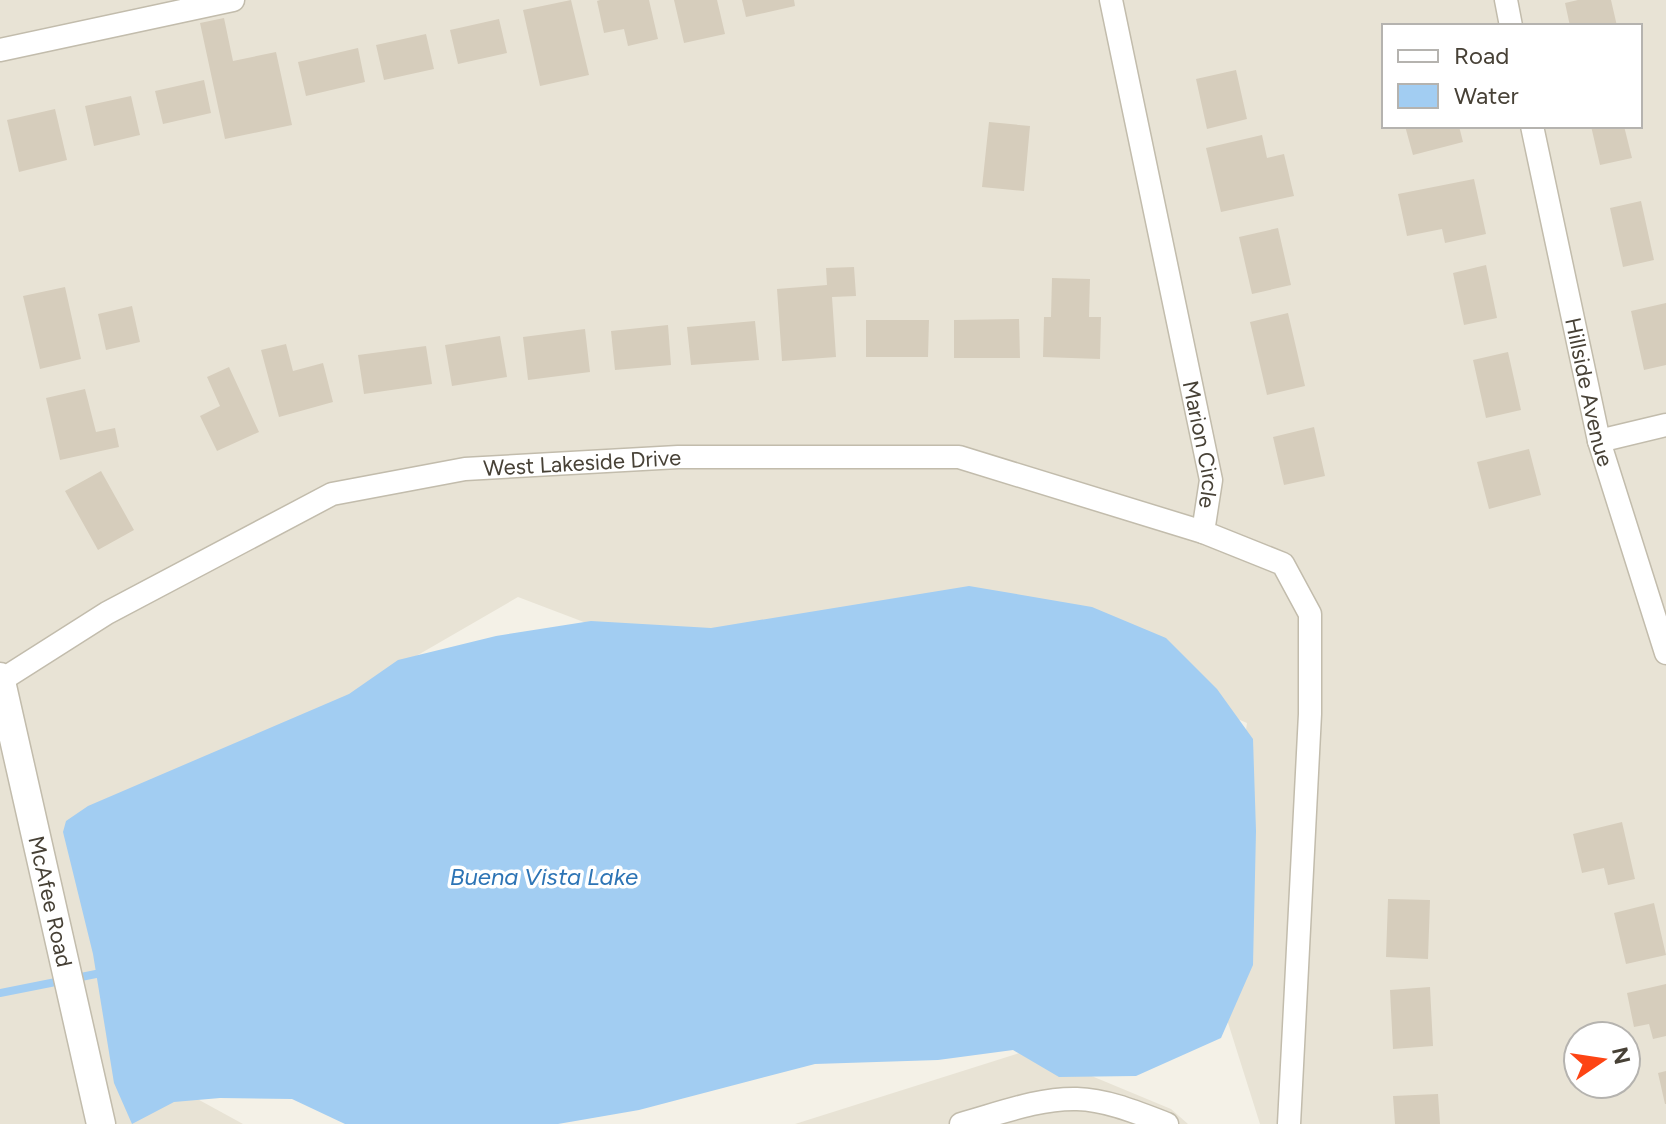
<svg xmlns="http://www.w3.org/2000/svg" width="1666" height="1124" font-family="Figtree,sans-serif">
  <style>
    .residential { fill: #e8e3d5; fill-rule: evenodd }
    .water { fill: #a2cdf2 }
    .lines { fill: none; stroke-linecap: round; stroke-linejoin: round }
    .stream { stroke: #a2cdf2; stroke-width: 8 }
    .building { fill: #d6cdbc }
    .minor-casing { stroke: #c2bcac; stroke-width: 25 }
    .tertiary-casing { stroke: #c2bcac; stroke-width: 31 }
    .minor { stroke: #fff; stroke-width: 22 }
    .tertiary { stroke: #fff; stroke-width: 28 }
    .labels { text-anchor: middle; stroke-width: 7; stroke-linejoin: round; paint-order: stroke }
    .street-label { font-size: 22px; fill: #474136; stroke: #fff }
    .water-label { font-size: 24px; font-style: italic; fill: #2d74b5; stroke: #fff }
  </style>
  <rect width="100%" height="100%" fill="#f4f1e7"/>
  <path class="residential" d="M0 0H1666V1124H1260L1212 972 1247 723 962 604 639 643 518 597 193 785 170 1084 243 1124H0ZM1384 26H1640V126H1384ZM1578 1036H1626V1084H1578Z
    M1029 1050 1171 1109 1188 1124H795Z"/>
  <path class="water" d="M969 586 1092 607 1166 638 1217 689 1253 739 1256 831 1253 965 1221 1038 1136 1076 1059 1077 1013 1050 938 1060 815 1064 639 1110 558 1124H345L292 1099 220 1098 174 1102 132 1124 114 1083 93 954 63 832 66 821 88 806 349 694 398 660 496 636 591 621 711 628Z"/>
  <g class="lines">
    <path class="stream" d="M0 993 96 974"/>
  </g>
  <path class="building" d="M571 0 589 75 540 86 523 10Z
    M600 0H649L658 39 628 46 624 29 604 33 597 1Z
    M674 0H717L725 34 684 43Z
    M742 0H794L795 6 746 17Z
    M1578 0H1611L1617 26H1570L1565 3Z
    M224 18 233 61 276 52 292 125 225 139 200 23Z
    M499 19 507 53 458 64 450 30Z
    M426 34 434 69 384 80 376 45Z
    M358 48 365 82 306 96 298 62Z
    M1236 70 1247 119 1207 129 1196 79Z
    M204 80 211 113 163 124 155 91Z
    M131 96 140 135 94 146 85 106Z
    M55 109 67 160 19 172 7 120Z
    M989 122 1030 126 1024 191 982 187Z
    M1405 126H1459L1463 142 1413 155Z
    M1591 126H1624L1632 158 1600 165Z
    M1262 135 1267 158 1284 154 1294 196 1221 212 1206 148Z
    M1474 179 1486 234 1445 243 1442 229 1407 236 1398 194Z
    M1641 201 1654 260 1623 267 1610 208Z
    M1278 228 1291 285 1252 294 1239 237Z
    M1486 265 1497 318 1464 325 1453 273Z
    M854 267 856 296 832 297 836 357 782 361 777 289 827 285 826 268Z
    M1052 278 1090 279 1089 317H1101L1100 359 1043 357 1044 317H1051Z
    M65 287 81 359 40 369 23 296Z
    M1666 303V365L1644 370 1631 311Z
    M132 306 140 342 106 350 98 314Z
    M1288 313 1305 386 1267 395 1250 322Z
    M1019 319 1020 358H954V320Z
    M866 320H929L928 357H866Z
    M755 321 759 360 691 365 687 327Z
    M668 325 671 365 615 370 611 331Z
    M585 329 590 372 528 380 523 337Z
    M500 336 507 377 452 386 445 345Z
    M286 344 293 371 323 363 333 402 279 417 261 350Z
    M426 346 432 384 364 394 358 355Z
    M1508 352 1521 410 1486 418 1473 360Z
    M229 367 259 432 217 451 200 416 220 406 207 377Z
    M85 389 96 432 115 428 119 447 60 460 46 398Z
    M1314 427 1325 476 1284 485 1273 437Z
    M1529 449 1541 495 1489 509 1477 462Z
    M101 471 134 530 98 550 65 491Z
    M1622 822 1635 879 1608 885 1604 868 1582 873 1573 834Z
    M1388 899 1430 900 1428 959 1386 957Z
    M1654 903 1666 955 1626 964 1614 913Z
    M1666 984V1036L1653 1039 1649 1024 1634 1027 1627 993Z
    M1430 987 1433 1046 1393 1049 1390 990Z
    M1666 1071V1104H1665L1658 1073Z
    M1438 1094 1440 1124H1395L1393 1096Z"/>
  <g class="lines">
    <g class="minor-casing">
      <g id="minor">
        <path id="s1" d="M1111 0 1211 480 1203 532 1283 564 1310 614V714L1289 1124"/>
        <path d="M1506 0 1511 26"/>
        <path d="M0 50 233 0"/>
        <path id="s2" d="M1532 126 1599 441 1666 653"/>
        <path d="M1599 441 1666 425"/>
        <path id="s3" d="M0 681 107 613 332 494 465 469 678 457H959L1203 532"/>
        <path d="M961 1124C998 1114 1038 1098 1077 1099 1108 1100 1138 1113 1167 1124"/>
      </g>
    </g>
    <g class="tertiary-casing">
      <g id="tertiary">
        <path id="s4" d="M0 677 101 1124"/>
      </g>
    </g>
    <use href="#minor" class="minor"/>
    <use href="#tertiary" class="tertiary"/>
  </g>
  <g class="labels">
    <g class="street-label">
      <text dy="8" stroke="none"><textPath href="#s2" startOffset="272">Hillside Avenue</textPath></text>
      <text dy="8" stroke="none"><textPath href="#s1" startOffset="454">Marion Circle</textPath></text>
      <text dy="8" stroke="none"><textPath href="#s3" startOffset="634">West Lakeside Drive</textPath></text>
      <text dy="8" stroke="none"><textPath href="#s4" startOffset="230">McAfee Road</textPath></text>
    </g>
    <g class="water-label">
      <text x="544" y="885">Buena Vista Lake</text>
    </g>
  </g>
  <rect x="1382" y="24" width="260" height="104" fill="#ffffff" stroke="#b5b3af" stroke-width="2"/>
  <rect x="1398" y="50" width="40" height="12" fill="#ffffff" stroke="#b5b3af" stroke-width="2"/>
  <text x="1454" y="64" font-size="24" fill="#474136">Road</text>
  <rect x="1398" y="84" width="40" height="24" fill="#a2cdf2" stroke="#b5b3af" stroke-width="2"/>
  <text x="1454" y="104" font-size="24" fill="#474136">Water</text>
  <g transform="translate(1602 1060) rotate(77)"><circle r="38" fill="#ffffff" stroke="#b5b3af" stroke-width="2"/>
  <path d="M0-6L14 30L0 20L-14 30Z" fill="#fd4414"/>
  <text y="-12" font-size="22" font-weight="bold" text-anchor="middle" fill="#474136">N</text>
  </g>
</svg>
